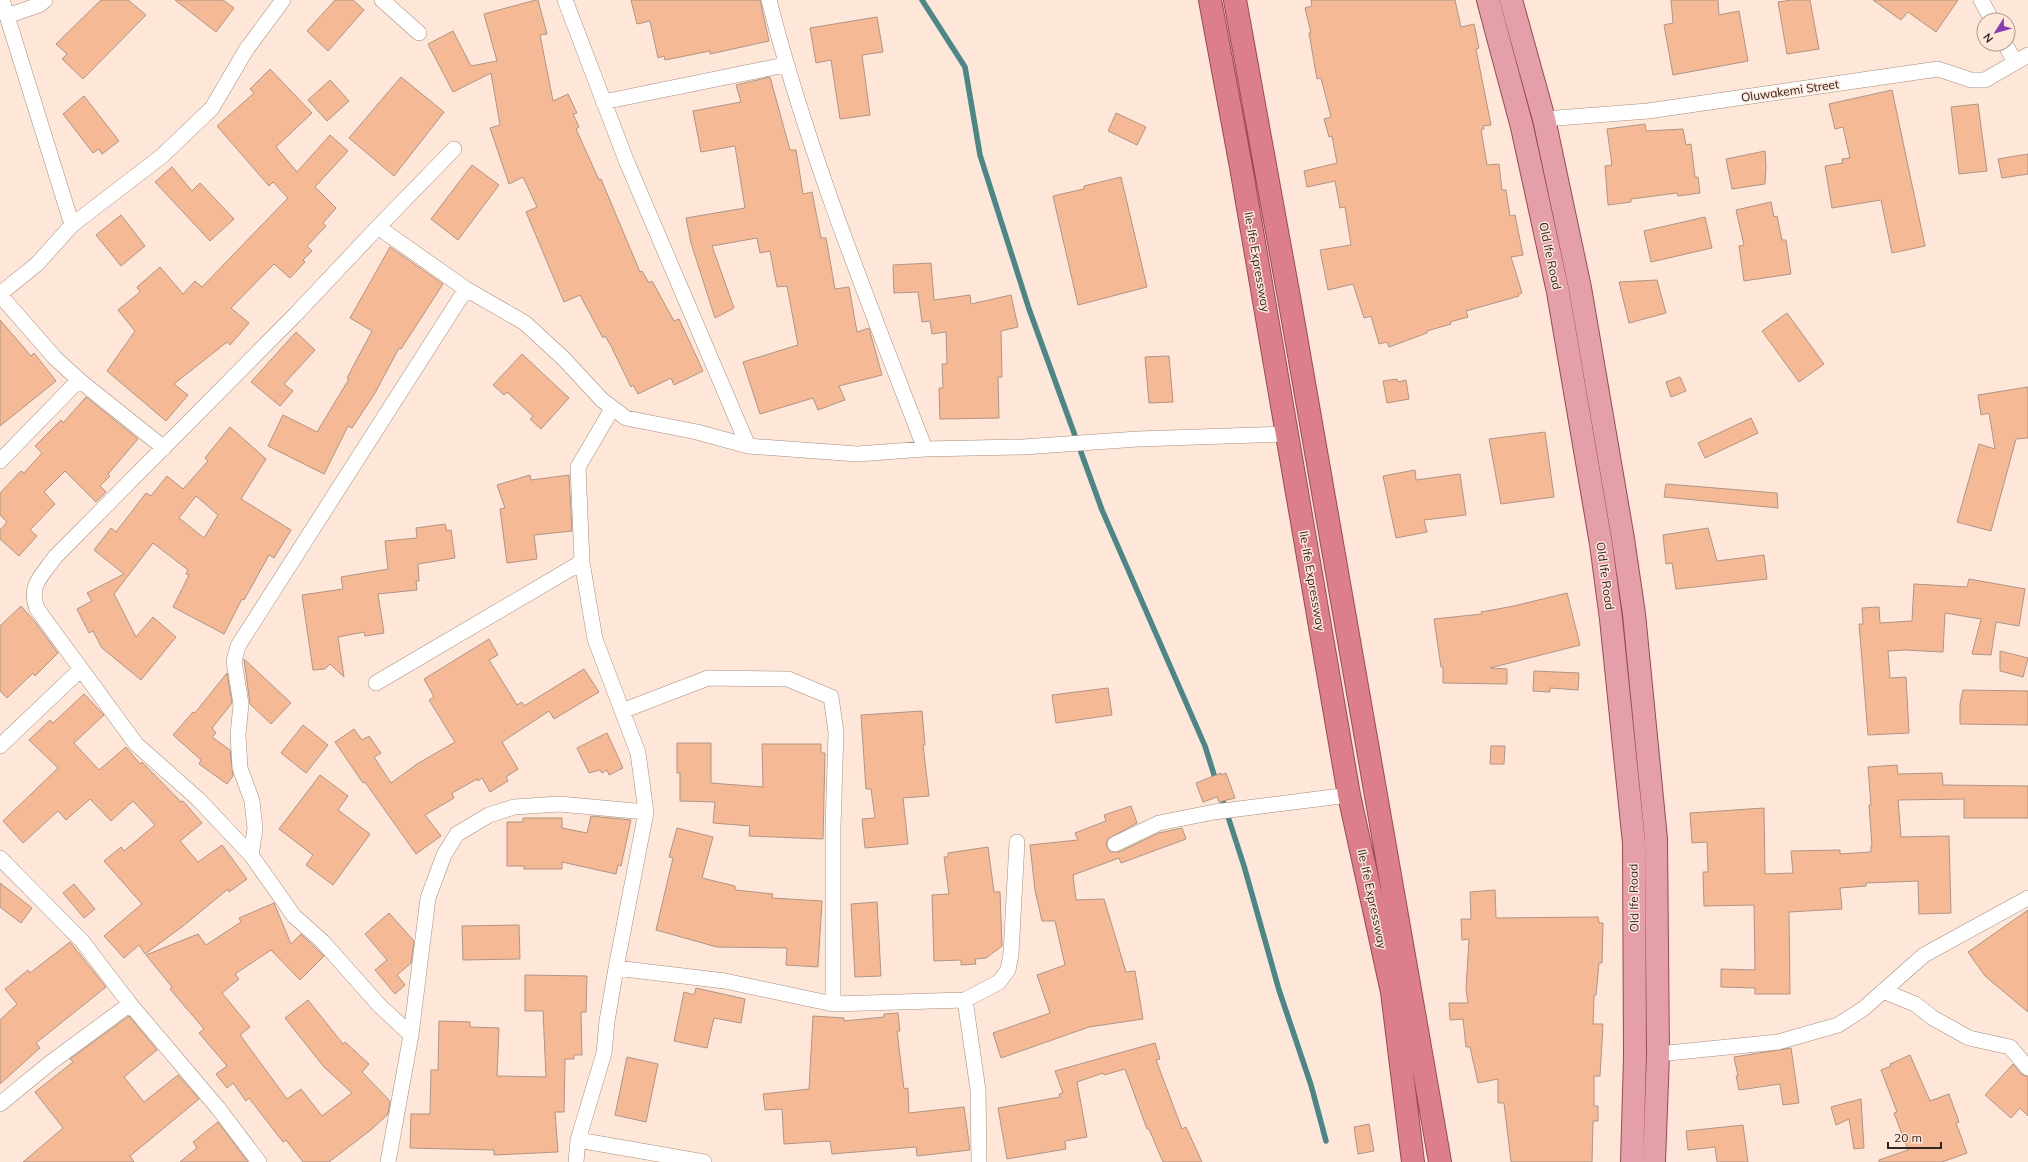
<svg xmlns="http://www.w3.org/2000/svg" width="2028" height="1162" font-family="Mulish,sans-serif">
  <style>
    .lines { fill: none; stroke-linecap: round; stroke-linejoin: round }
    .stream { stroke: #4c8788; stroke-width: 5.5 }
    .building { fill: #f5ba95; stroke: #b09585; fill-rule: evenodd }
    .minor-casing { stroke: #a78d7d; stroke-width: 16 }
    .primary-casing { stroke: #9a4b53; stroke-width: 24 }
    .trunk-casing { stroke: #9a4b53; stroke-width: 24 }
    .minor { stroke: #fff; stroke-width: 15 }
    .primary { stroke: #e59fa8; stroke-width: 22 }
    .trunk { stroke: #dc7f8b; stroke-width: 22 }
    .labels { text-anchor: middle; stroke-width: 3; stroke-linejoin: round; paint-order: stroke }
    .street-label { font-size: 12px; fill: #312720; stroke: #fee6d8 }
  </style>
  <rect width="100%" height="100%" fill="#fee6d8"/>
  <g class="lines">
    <path class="stream" d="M922 0 965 67 980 155 1029 309 1102 510 1205 746 1216 781
      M1221 795 1244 866 1279 990 1311 1085 1326 1141"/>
  </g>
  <path class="building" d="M101 0H128L146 15 83 79 62 59 67 54 56 44Z
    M175 0H223L234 8 216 32Z
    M335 0H353L364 10 328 51 307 31Z
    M536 0H538L547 34 540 35 553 101 568 94 577 113 573 114 579 127 576 129 599 180 601 179 640 272 642 271 649 283 652 281 674 321 679 319 703 371 674 385 671 378 638 394 633 385 631 387 611 346 605 336 603 338 580 295 564 302 526 212 537 207 523 177 509 184 490 128 500 125 491 73 453 92 428 44 453 31 471 66 497 61 484 14Z
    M631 0H760L769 41 710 54V51L665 60 664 56 658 58 650 21 637 24Z
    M1311 0H1455L1461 27 1474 24 1479 48 1476 49 1491 125 1483 126 1484 129 1481 130 1487 165 1499 164 1502 190H1506L1510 216 1515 215 1523 255 1511 257 1522 293 1518 294 1519 296 1466 311 1468 317 1450 322 1451 324 1427 331V333L1389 347 1387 342 1379 344 1371 316 1364 318 1353 284 1328 290 1320 250 1351 245 1345 207 1340 208 1335 181 1307 187 1304 171 1337 163 1332 136 1329 137 1324 119 1331 117 1321 78 1317 79 1309 33H1311L1305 8 1312 6Z
    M1671 0H1718L1719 15 1739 11 1748 61 1673 75 1664 25 1673 23Z
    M1792 0H1810L1819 49 1787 54 1778 2Z
    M1873 0H1958L1936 32 1908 12 1901 20Z
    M877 17 883 52 862 55 870 115 840 119 831 60 816 63 810 28Z
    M270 69 312 113 276 147 297 172 330 135 348 151 315 187 336 208 323 223 326 226 307 246 312 251 303 260 305 262 290 278 274 264 231 308 249 323 230 345 227 342 174 384 188 395 166 421 107 371 135 331 118 310 140 292 137 287 160 267 183 294 195 281 202 287 288 198 273 182 269 186 217 126 254 93 250 89Z
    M401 77 444 112 394 176 349 138Z
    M770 77 790 150H796L803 194 812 192 821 238H826L835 289 849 287 857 332 869 328 882 375 839 386 845 400 818 410 813 398 760 414 743 362 798 345 787 286 777 287 770 251 760 253 757 238 712 246 734 308 715 318 691 243 686 218 745 208 735 146 701 152 693 111 741 102 736 85Z
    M330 80 349 101 327 121 308 100Z
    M1892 90 1925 246 1892 253 1881 200 1832 208 1825 166 1843 163 1842 159 1850 158 1843 127 1835 129 1829 104Z
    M84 96 119 141 102 154 99 149 93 153 63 114Z
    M1978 104 1987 171 1959 174 1951 107Z
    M1116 113 1146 127 1137 145 1108 131Z
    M1645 124 1646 131 1683 129 1686 145 1691 144 1695 177H1698L1700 193 1678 196 1677 193 1631 199V202L1608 205 1605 166 1612 165 1607 129Z
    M1765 151 1766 167 1765 184 1732 189 1726 159Z
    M2028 154V174L2002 178 1998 159Z
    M472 165 499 185 458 240 431 219Z
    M172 167 192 191 200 183 234 219 210 241 155 182Z
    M1121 177 1147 287 1078 305 1053 196 1084 189V186Z
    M1771 202 1774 217 1777 216 1782 240H1786L1791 274 1744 281 1739 246 1744 245 1736 210Z
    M121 215 145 246 121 266 96 235Z
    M1705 217 1712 248 1651 262 1644 231Z
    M390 247 443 284 401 349 399 348 375 393 352 428 348 426 324 474 268 446 283 415 317 432 349 379 347 378 372 331 350 318Z
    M931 263 934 300 970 295 971 304 1011 295 1018 327 1001 331 1002 377H998L999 418 940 419 939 388H943L942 364H947L946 332 932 334 930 321 922 322 918 292 894 293 893 265Z
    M1657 280 1666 313 1629 323 1619 282Z
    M1787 313 1824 364 1799 382 1762 331Z
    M0 320 31 356 34 353 56 381 0 426Z
    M296 332 315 350 284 384 293 391 280 406 251 382Z
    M522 354 569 398 541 429 530 419 533 416 507 392 504 395 493 385Z
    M1169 356 1173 402 1149 403 1145 357Z
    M1680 377 1686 391 1671 397 1666 382Z
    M1397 379 1398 382 1406 380 1409 399 1387 403 1383 381Z
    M2028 387V438L2016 439 1991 531 1957 522 1979 444 1995 449 1989 413 1981 415 1978 395Z
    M86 397 138 439 108 474 110 476 100 486 106 492 96 502 65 471 44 492 55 504 30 530 37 536 19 556 0 539V530L7 522 0 515V493L21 471 24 473 42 453 35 446 61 420 63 423Z
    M1751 418 1758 433 1705 458 1698 443Z
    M230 427 266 459 241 499 291 530 274 558 269 555 244 600 242 599 224 634 173 607 189 575 186 574 188 570 153 543 114 594 136 637 153 617 176 637 141 680 102 648 93 631 89 633 77 609 92 601 87 593 124 574 94 550 111 528 116 532 146 493 151 496 167 476 183 489 208 461 205 458ZM196 496 218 515 204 538 179 518Z
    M1545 432 1554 497 1501 504 1489 439Z
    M1415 470 1416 480 1460 474 1466 515 1424 520 1427 532 1396 538 1383 476Z
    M530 475 531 480 569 475 572 531 534 535 537 559 507 563 500 509 505 508 497 485Z
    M1666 484 1777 493 1778 508 1664 497Z
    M445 524 447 531 451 530 455 558 418 564 419 581H416L417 590 378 594 384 633 365 636 364 632 338 637 344 677 330 664 325 669 313 670 302 595 343 589 341 577 388 569 385 541 417 538 416 528Z
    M1708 528 1717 561 1764 555 1767 579 1676 589 1672 563 1666 564 1663 535Z
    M1969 579 2025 589 2019 626 1996 622 1991 655 1972 654 1981 619 1945 613 1943 652 1905 650 1888 651 1890 678 1906 677 1909 733 1868 735 1859 624H1863L1862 608 1879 607 1880 623 1912 621 1914 584 1967 587Z
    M1567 593 1580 645 1490 668 1507 669V684L1443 683V667H1441L1434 619 1482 614 1481 612 1514 606Z
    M21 606 35 622 58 653 35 676 33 673 7 698 0 691V626Z
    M489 639 498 655 489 660 517 705 522 702 524 706 584 669 599 692 554 719 549 711 502 742 518 769 506 777 508 781 490 792 482 778 478 781 477 779 452 793 454 798 425 815 441 836 416 854 365 782 363 783 335 742 354 729 362 740 369 736 381 753 374 757 391 783 417 764 455 742 429 700 434 697 424 679Z
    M2000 651 2028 658 2023 677 2000 671Z
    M244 659 291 703 271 724 250 704Z
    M1534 671 1579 673 1578 690 1550 688V692L1533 691Z
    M227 673 232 703 212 728 216 733 212 737 230 750 233 776 227 784 199 764 201 760 173 735 193 712 195 713Z
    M1108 688 1112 715 1056 723 1052 695Z
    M1963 690 2028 691V725L1960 724V704Z
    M84 694 104 715 74 743 99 770 126 747 140 764 142 762 181 802 183 801 202 823 180 841 198 862 222 845 247 879 229 892 228 889 183 926 145 954 139 945 124 958 104 936 142 904 104 861 121 847 124 851 155 825 133 801 111 821 90 799 66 820 58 811 23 843 3 821 58 768 29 740 50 720 53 723Z
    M922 711 925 745H923L929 796 903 798 908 844 865 848 862 819 875 818 871 789H866L861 715Z
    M303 725 328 745 306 773 281 753Z
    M607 733 623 768 609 775 607 770 602 773 600 770 589 773 577 748Z
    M677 743H711V783L763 787 762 744H821V753H825L823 839 749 836 750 826 713 823 715 802 680 801V773H677Z
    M1491 746H1505L1504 764H1490Z
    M1897 765 1898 774 1942 773 1943 785 2028 786V818H1964V799L1898 800 1901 837 1949 836 1951 913 1919 914 1918 881 1866 883V886L1840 888 1842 909 1789 912 1790 994H1755V988L1721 987V969L1755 970 1754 905 1704 906 1703 872H1708L1707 842 1692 843 1690 813 1764 808 1765 874 1793 873 1791 851 1840 850V854L1871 852V845H1872L1869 805H1871L1868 767Z
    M1221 773V775L1226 773 1235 798 1219 802 1217 797 1203 802 1196 783Z
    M320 775 348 796 338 810 370 834 333 885 306 865 313 855 279 829Z
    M1131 806 1137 823 1108 839 1106 844 1110 852H1119L1159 833 1182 828 1186 839 1121 863 1119 858 1073 875 1076 900 1104 899 1126 972 1135 971 1143 1019 1089 1027 1001 1058 993 1033 1050 1013 1037 975 1065 965 1055 921H1042L1035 890 1030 845 1078 840 1075 833 1106 821 1104 815Z
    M591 816 631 820 621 866 618 865 616 874 562 862V869H524V866H507V822H523V818H562V828L587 833Z
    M677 828 713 837 702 878 735 886V890L773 894 772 898 822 901 818 967 786 965 787 948 717 947 656 930 673 858 669 857Z
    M988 847 994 892H1000L1002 946 986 958 975 959 976 964 961 965V960L934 961 932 895 949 894 944 857H948V853Z
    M0 883 32 908 21 923 0 907Z
    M74 884 95 909 84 918 63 893Z
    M1495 890 1496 918 1598 917 1599 923H1603L1602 963H1599L1596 995H1594L1593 1024H1603L1600 1076H1594V1106H1598V1121H1593L1592 1162H1511L1504 1103H1498V1079L1478 1083 1470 1047H1466L1463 1019 1450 1020 1449 1003H1468L1466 990 1469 939 1462 940 1461 919H1471L1470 892Z
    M877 902 881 976 855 977 851 904Z
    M274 903 291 944 301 934 324 956 300 980 271 950 235 974 239 979 222 993 250 1027 240 1035 287 1099 301 1089 322 1116 352 1093 324 1067 285 1018 308 1000 343 1044 345 1042 369 1064 362 1072 390 1101 388 1114 372 1129 329 1162H303L286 1140 283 1142 249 1098 246 1101 233 1083 227 1088 216 1074 227 1066 199 1033 204 1029 170 989 172 987 146 955 198 934 206 945 241 922 239 918Z
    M2028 910V1012L1985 976 1968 952Z
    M389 913 414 941 411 963 397 975 405 985 395 994 375 970 387 960 365 934Z
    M519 925 520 959 463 960 462 926Z
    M70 942 106 987 36 1043 40 1048 0 1084V1020L17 1004 5 989 28 970 30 973Z
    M525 975 587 976 586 1012H581L582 1055H574V1059H565L564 1112H555L558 1152 494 1155V1150L410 1148 411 1114H430L431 1070H438L439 1021 470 1022V1027L499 1028 497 1076 546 1077 543 1011H525Z
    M696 988 745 999 741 1023 714 1018 707 1048 674 1041 684 992 694 995Z
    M898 1013 900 1031H897L904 1089 908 1088 909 1113 964 1107 970 1150 917 1156 916 1147 832 1154 830 1141 784 1144 782 1109 765 1110 763 1094 809 1089 813 1016 844 1018V1021L884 1017V1014Z
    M129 1016 157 1050 124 1077 144 1102 178 1075 199 1099 130 1156 134 1162H23L63 1128 35 1092 73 1062 70 1059Z
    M1155 1043 1160 1059 1156 1060 1182 1129 1186 1127 1202 1162H1163L1149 1129H1147L1125 1069 1104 1075 1103 1073 1077 1082 1087 1137 1065 1141 1066 1149 1007 1159 998 1108 1060 1097 1059 1094 1063 1093 1055 1071Z
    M1791 1048 1799 1103 1783 1105 1780 1084 1739 1090 1736 1076H1738L1734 1057Z
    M1910 1055 1930 1101 1949 1094 1959 1122 1956 1123 1967 1153 1942 1162H1879V1160L1908 1150 1894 1113 1897 1112 1881 1070 1891 1066 1890 1064Z
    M627 1057 658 1064 646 1122 615 1115Z
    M2013 1064 2021 1074 2028 1077V1116L2020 1108 2011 1118 1985 1095Z
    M1861 1099 1864 1148 1854 1149 1849 1119 1836 1125 1831 1107Z
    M218 1122 248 1162H180L197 1148 193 1142Z
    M1369 1124 1374 1151 1358 1154 1354 1127Z
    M1743 1125 1748 1162H1717L1715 1147 1688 1150 1686 1131Z"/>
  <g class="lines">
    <g class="minor-casing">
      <path id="minor" d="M2 0 72 225
        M382 0 419 33
        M565 0 626 160 748 446
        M769 0C808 153 868 301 925 449
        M1981 0 1992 20
        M7 16 39 5 45 0
        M2005 44 2015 62
        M603 102 785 65
        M1544 119 1648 111 1938 69 1971 80H1985L2028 55
        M378 227 466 289 525 323 564 359 602 400 626 418 697 432 748 446 857 454 925 449 1023 447 1138 439 1287 434
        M0 294 37 264 72 225 162 156 212 108 246 50 283 0
        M0 295 55 358 79 380 164 448
        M0 461 79 380
        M376 683 582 562
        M622 711 708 678 788 679 831 697 836 732 833 827V1004
        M0 746 81 669
        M1115 844 1159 823 1214 812 1349 795
        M251 855 255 829 252 801 240 768 238 735 241 704 234 661 238 646 466 289
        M0 858 82 941 130 1004 218 1108 259 1162
        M616 968 725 981 833 1004 965 1000 999 982 1008 970 1011 954 1017 842
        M1883 991 1915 1004 1933 1018 1969 1038 2010 1047 2028 1068
        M965 1000 978 1090 979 1162
        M411 1035 379 1005 323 942 294 916 251 855 198 799 136 744 37 609C28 585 42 576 55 557L295 315 378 227 454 149
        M1658 1054 1778 1042 1838 1025 1863 1009 1924 955 2028 898
        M0 1104 50 1063 130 1004
        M578 1140 704 1162
        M388 1162 411 1035 428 898 444 855 457 834 489 815 514 807 559 804 646 812
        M576 1162 578 1140 604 1053 607 1021 616 968 646 812 638 753 595 639 582 562 578 467 612 409"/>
    </g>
    <g class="primary-casing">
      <path id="primary" d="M1488 0 1522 127 1558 292 1601 544 1611 619 1634 843 1635 1057 1632 1162
        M1511 0 1544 119 1580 288 1623 539 1634 614 1656 839 1658 1054 1654 1162"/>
    </g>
    <g class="trunk-casing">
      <path id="trunk" d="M1210 0 1241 167 1349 795 1392 992 1413 1162
        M1235 0 1290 303 1440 1162"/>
    </g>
    <use href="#minor" class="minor"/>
    <use href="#primary" class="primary"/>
    <use href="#trunk" class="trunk"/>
  </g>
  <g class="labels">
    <g class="street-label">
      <text transform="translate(1790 91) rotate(-8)" y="4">Oluwakemi Street</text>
      <text transform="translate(1550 256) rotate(78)" y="4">Old Ife Road</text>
      <text transform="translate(1257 262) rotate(80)" y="4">Ile-Ife Expressway</text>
      <text transform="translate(1605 576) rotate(82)" y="4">Old Ife Road</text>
      <text transform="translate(1312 581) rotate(80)" y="4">Ile-Ife Expressway</text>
      <text transform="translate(1634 898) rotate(-91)" y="4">Old Ife Road</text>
      <text transform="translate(1372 899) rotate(78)" y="4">Ile-Ife Expressway</text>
    </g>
  </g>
  <g transform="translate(1996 32) rotate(233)"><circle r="19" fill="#fee6d8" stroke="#ac9a8e"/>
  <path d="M0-3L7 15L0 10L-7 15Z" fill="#863eb0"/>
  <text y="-6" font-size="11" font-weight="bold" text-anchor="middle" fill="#312720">N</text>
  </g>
  <path d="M1888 1142v6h53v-6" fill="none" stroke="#312720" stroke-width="2"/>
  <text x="1894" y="1142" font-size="12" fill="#312720" stroke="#fee6d8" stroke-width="3" paint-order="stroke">20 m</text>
</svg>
